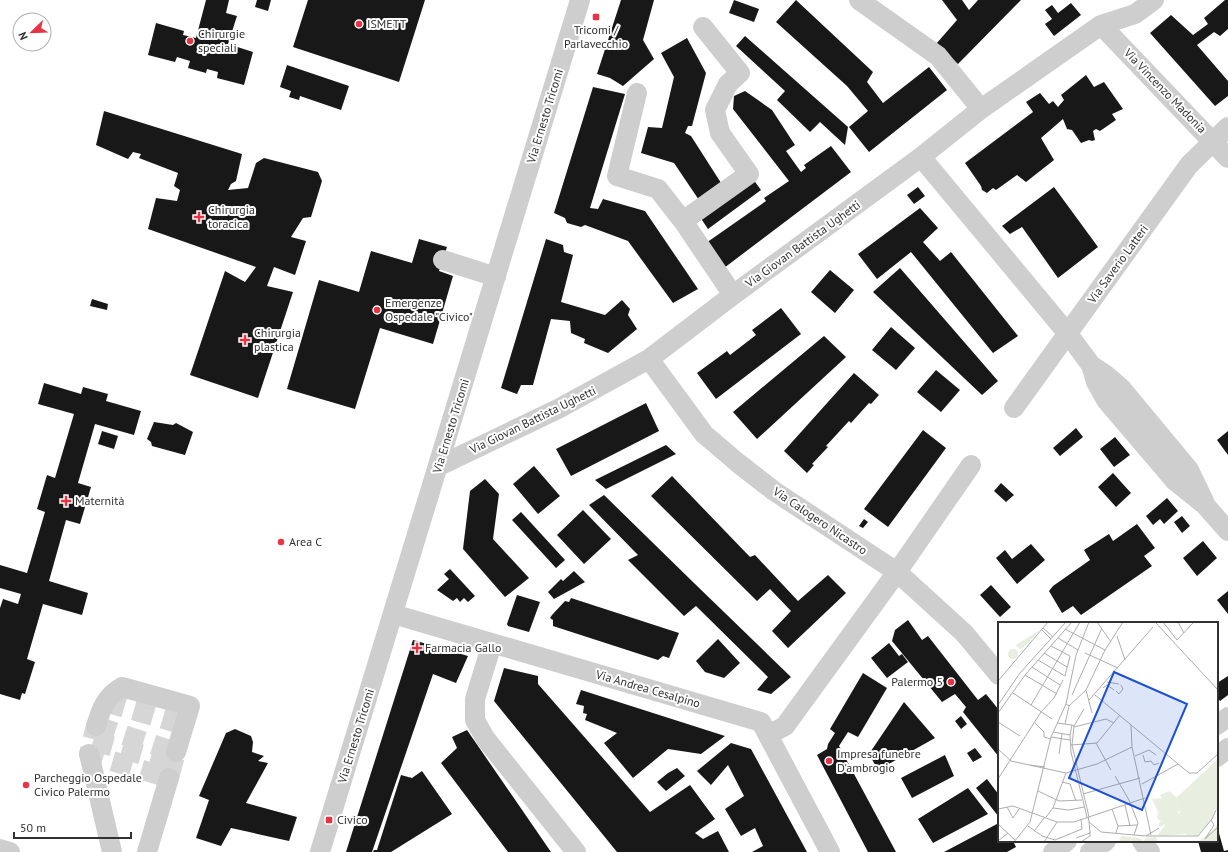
<svg xmlns="http://www.w3.org/2000/svg" width="1228" height="852" font-family="'PT Sans',sans-serif">
  <style>
    .building { fill: #181818 }
    .lines { fill: none; stroke-linecap: round; stroke-linejoin: round }
    .minor-tunnel { stroke: #d6d6d6; stroke-width: 20; stroke-dasharray: 20 10; stroke-linecap: butt }
    .minor { stroke: #cecece; stroke-width: 20 }
    .poi-dot { fill: #e83345; stroke: #fff; stroke-width: 1.5 }
    .labels { text-anchor: middle; stroke-width: 4; stroke-linejoin: round; paint-order: stroke }
    .poi-label { font-size: 12px; fill: #313131; stroke: #fff; text-anchor: start }
    .street-label { font-size: 12px; fill: #313131; stroke: #fff }
    .inset-road { fill: none; stroke: #adadad; stroke-width: 1 }
    .view { fill: #1d4ed8; fill-opacity: 0.15; stroke: #1d4ed8; stroke-width: 2 }
    .inset-edge { fill: none; stroke: #313131; stroke-width: 2 }
  </style>
  <rect width="100%" height="100%" fill="#fff"/>
  <path class="building" d="M206 0H229L226 13 237 16 228 44 253 52 244 85 217 78 218 72 207 69 206 73 188 68 190 61 177 57 175 62 148 55 156 23 184 31 183 35 196 38Z
    M257 0H271L268 11 255 7Z
    M308 0H425L399 82 293 47Z
    M621 0H654L643 40 654 59 623 86 610 78 597 74Z
    M734 0 759 9 754 22 729 13Z
    M796 0 873 72 867 82 883 103 929 67 947 90 869 152 849 127 868 111 847 86 776 22Z
    M942 0H962L969 10 978 0H1021L958 64 936 44 957 20Z
    M1225 0H1228V29L1220 36 1214 32 1197 45 1228 81V96L1215 106 1150 33 1171 15 1193 35 1208 24 1204 18Z
    M1071 3 1081 15 1054 36 1045 24 1052 19 1045 10 1052 5 1058 13Z
    M745 36 848 127 845 145 820 122 810 132 777 100 785 91 736 46Z
    M687 38 706 73 692 126H688L685 133 691 136 723 186 701 203 674 163 641 153 648 127 662 128 674 77 661 53Z
    M287 65 349 86 341 110 300 96 299 100 289 97 291 91 280 87Z
    M1086 75 1094 87 1104 82 1123 109 1112 114 1116 120 1100 131 1096 129 1093 131 1095 140 1092 141 1089 140 1081 143 1072 130 1067 129 1063 119 1041 138 1054 160 1026 182 1017 175 996 190 993 188 987 193 982 190 981 186 965 163 1033 112 1026 102 1040 93 1049 104 1053 101 1058 107 1064 100 1061 95Z
    M593 87 625 94 590 208 598 209 603 199 645 211 698 289 673 303 628 241 585 225 581 227 567 223 565 218 554 213Z
    M745 91 772 110 795 145 786 151 801 172 806 168 804 165 831 146 851 172 724 268 706 243 766 201 764 198 789 181 733 109 734 96Z
    M104 111 242 154 236 181 231 184 228 190 248 188 256 163 264 158 318 172 322 181 311 217 303 218 291 237 306 241 295 275 274 267 267 286 293 292 258 398 190 375 225 271 245 282 256 267 148 229 156 198 177 201 180 190 174 186 178 173 139 158 141 154 133 152 128 159 96 145Z
    M753 179 761 190 708 229 700 217Z
    M918 187 925 196 914 204 907 195Z
    M1054 187 1098 247 1058 278 1022 227 1010 234 1002 226Z
    M920 208 938 228 923 242 940 261 951 252 1018 336 993 353 911 252 877 279 858 254Z
    M419 239 447 247 439 271 453 276 433 344 380 328 355 409 287 389 319 280 359 292 371 251 412 263Z
    M546 239 563 245 564 252 573 255 561 302 605 315 622 300 630 309 628 315 637 329 608 353 584 343 585 339 571 333 570 321 551 319 533 385H521L517 394 501 388Z
    M900 268 998 381 982 395 873 292Z
    M830 270 854 290 835 313 811 292Z
    M92 299 108 304 107 310 90 306Z
    M781 308 801 334 716 399 697 373 727 351 730 355 756 335 752 330Z
    M891 327 915 348 896 370 872 350Z
    M824 336 846 357 757 439 733 412Z
    M936 370 960 390 941 412 917 392Z
    M854 373 879 395 871 404 869 403 851 423 849 421 826 446 828 447 812 464 814 465 807 473 784 451Z
    M44 383 81 394 83 387 108 394 106 401 141 411 134 435 95 424 78 483 91 487 80 524 66 520 49 581 88 593 82 615 43 604 27 659 35 662 25 694 22 693 20 700 0 694V608L3 599 18 604 21 594 0 588V565L27 573 45 512 37 509 47 475 55 478 74 414 38 404Z
    M646 403 659 431 571 476 556 449Z
    M154 422 173 425 176 423 193 432 185 455 152 446 151 442 147 439Z
    M1076 428 1083 437 1060 456 1053 448Z
    M923 430 946 448 888 527 864 509Z
    M102 431 118 436 114 449 98 444Z
    M1228 431V455L1217 440Z
    M1115 437 1130 455 1114 467 1100 449Z
    M666 445 676 454 606 489 595 480Z
    M534 466 560 496 538 514 513 484Z
    M1113 473 1131 493 1116 507 1098 487Z
    M672 476 750 557 755 555 798 601 828 575 846 593 788 648 772 631 791 611 770 589 757 601 651 496Z
    M485 479 499 494 493 539 529 578 505 597 463 549 470 491Z
    M1001 483 1014 495 1006 502 994 491Z
    M604 495 694 583 791 677 771 694 757 690 768 677 696 606 684 616 628 560 638 555 589 505Z
    M1167 498 1178 511 1164 524 1160 519 1153 525 1146 516Z
    M583 510 611 539 584 564 557 535Z
    M521 512 565 560 556 568 512 520Z
    M1182 516 1190 526 1182 533 1174 522Z
    M864 519 868 522 863 528 859 526Z
    M1137 524 1155 548 1144 556 1152 566 1081 615 1073 606 1062 613 1049 591 1053 586 1090 560 1084 550 1109 534 1113 541Z
    M1203 541 1217 558 1197 576 1183 558Z
    M1031 544 1045 560 1017 584 996 558 1005 550 1012 559Z
    M450 569 475 596 468 602 464 598 460 602 457 598 453 601 437 590 449 579 444 574Z
    M574 571 585 582 554 599 548 592 561 579 563 581Z
    M991 585 1011 607 1000 617 980 595Z
    M1228 591V614L1217 600Z
    M517 595 540 602 529 632 508 626 507 624Z
    M571 598 679 633 669 658 663 656 658 660 553 626V620L550 618 552 615 565 601 569 602Z
    M908 620 922 640 928 636 978 700 986 694 999 710V757L963 712 966 707 955 694 942 702 892 641 895 630Z
    M718 639 740 663 724 678 705 672 696 661Z
    M413 640 468 656 456 683 433 674 372 852H346Z
    M889 643 899 656 902 654 908 662 887 678 871 658Z
    M504 668 538 676V684L650 812 690 785 715 819 695 833 703 839 718 831 729 852H617L494 701Z
    M863 673 887 688 858 737 848 732 839 746 896 852H868L817 755 827 749 828 744 835 733 830 729Z
    M1228 676V695L1220 701 1217 697V683Z
    M581 690 725 736 701 754 668 749 633 778 604 743 617 733 585 720 587 714 583 713 584 706 576 704Z
    M904 702 935 738 878 770 869 754Z
    M961 716 967 724 961 729 955 721Z
    M235 729 251 736 253 742 252 752 264 756 258 761 268 763 246 803 297 817 289 841 231 828 221 846 196 838 209 800 199 796 226 733Z
    M467 730 551 852H508L441 763 457 748 452 737Z
    M731 743 751 749 807 852H752L763 846 755 828 741 836 725 809 744 796 728 765 711 785 697 771Z
    M975 748 982 757 973 762 967 753Z
    M945 755 954 776 912 798 901 778Z
    M677 768 685 776 666 791 657 782 668 773Z
    M422 771 452 814 391 852H373L374 850H377L401 775 412 778Z
    M987 779 999 795V817L976 788Z
    M968 788 988 814 933 843 918 819Z
    M997 824 999 827V841H1013L1016 847 1007 852H944Z
    M1217 826 1224 851 1228 850V852H1201L1198 841H1217Z"/>
  <g class="lines">
    <path class="minor-tunnel" d="M105 702 184 725
      M96 726 176 752 169 778 89 754Z
      M93 741 165 761"/>
    <path class="minor" d="M859 0 938 56 981 109
      M1101 25 1228 158
      M637 93 617 176 658 189 683 221 733 295
      M921 157 1068 334 1091 365 1096 382 1106 400 1175 481 1205 505 1228 531
      M683 221 749 174 720 133 715 110 728 84 740 73 703 27
      M443 260 496 277
      M649 359 704 434 738 463 774 491 897 572 964 633 999 675
      M1091 365 1106 375 1121 388 1189 470 1204 501
      M1014 408 1189 165 1228 127
      M439 466 558 409 649 359 733 295 921 157 981 109 1101 25 1135 14 1154 0
      M393 614 761 722 830 852
      M492 644 475 699V720L485 738 576 852
      M1217 725 1228 717
      M96 726C101 709 106 696 122 687L190 706 176 752
      M768 735 785 726 897 572 971 465
      M89 754 112 852
      M1217 757 1228 748
      M1142 841 1150 852
      M0 849 10 852
      M147 852 169 778
      M320 852 580 0
      M1053 852 1067 841
      M1090 852 1106 841"/>
  </g>
  <g class="poi-dot">
    <rect x="592" y="13" width="8" height="8" rx="2"/>
    <circle cx="359" cy="24" r="4"/>
    <circle cx="190" cy="41" r="4"/>
    <path d="M197 211h4v4h4v4h-4v4h-4v-4h-4v-4h4z"/>
    <circle cx="377" cy="310" r="4"/>
    <path d="M243 334h4v4h4v4h-4v4h-4v-4h-4v-4h4z"/>
    <path d="M64 495h4v4h4v4h-4v4h-4v-4h-4v-4h4z"/>
    <circle cx="281" cy="542" r="4"/>
    <path d="M415 642h4v4h4v4h-4v4h-4v-4h-4v-4h4z"/>
    <circle cx="951" cy="682" r="4"/>
    <circle cx="829" cy="761" r="4"/>
    <circle cx="26" cy="785" r="4"/>
    <rect x="325" y="816" width="8" height="8" rx="2"/>
  </g>
  <g class="labels">
    <g class="poi-label">
      <text x="367" y="28">ISMETT</text>
      <text x="596" y="34" text-anchor="middle">Tricomi /<tspan x="596" dy="14">Parlavecchio</tspan></text>
      <text x="198" y="38">Chirurgie<tspan x="198" dy="14">speciali</tspan></text>
      <text x="208" y="214">Chirurgia<tspan x="208" dy="14">toracica</tspan></text>
      <text x="385" y="307">Emergenze<tspan x="385" dy="14">Ospedale "Civico"</tspan></text>
      <text x="254" y="337">Chirurgia<tspan x="254" dy="14">plastica</tspan></text>
      <text x="75" y="505">Maternità</text>
      <text x="289" y="546">Area C</text>
      <text x="425" y="652">Farmacia Gallo</text>
      <text x="943" y="686" text-anchor="end">Palermo 5</text>
      <text x="837" y="758">Impresa funebre<tspan x="837" dy="14">D'ambrogio</tspan></text>
      <text x="34" y="782">Parcheggio Ospedale<tspan x="34" dy="14">Civico Palermo</tspan></text>
      <text x="337" y="824">Civico</text>
    </g>
    <g class="street-label">
      <text transform="translate(1165 91) rotate(46)" y="4">Via Vincenzo Madonia</text>
      <text transform="translate(545 116) rotate(-73)" y="4">Via Ernesto Tricomi</text>
      <text transform="translate(803 244) rotate(-36)" y="4">Via Giovan Battista Ughetti</text>
      <text transform="translate(1118 264) rotate(-54)" y="4">Via Saverio Latteri</text>
      <text transform="translate(533 420) rotate(-26)" y="4">Via Giovan Battista Ughetti</text>
      <text transform="translate(451 426) rotate(-73)" y="4">Via Ernesto Tricomi</text>
      <text transform="translate(820 521) rotate(34)" y="4">Via Calogero Nicastro</text>
      <text transform="translate(648 689) rotate(16)" y="4">Via Andrea Cesalpino</text>
      <text transform="translate(356 736) rotate(-73)" y="4">Via Ernesto Tricomi</text>
    </g>
  </g>
  <g transform="translate(998 622)">
    <rect width="220" height="220" fill="#fff"/>
    <path d="M171 169 179 176 176 178 183 188 180 190 188 212 159 214 167 203 166 202 164 205 160 203 163 199 159 196 160 190 154 177 164 176 162 173ZM220 202V220H200L214 209ZM123 214 141 216 146 219 148 216 158 215 160 220H121Z" fill="#e8eee0"/>
    <path d="M220 137V189L217 187 214 197 199 214 189 213 178 198 183 188 176 178Z" fill="#e8eee0"/>
    <path d="M42 8 23 28 18 23 21 21ZM10 32a5 5 0 1 1 10 0a5 5 0 1 1-10 0Z" fill="#e8eee0"/>
    <path class="inset-road" d="M99 0 113 20M165 0 179 18 196 0M180 0 186 11M158 1 220 68M45 6 55 15M67 7 107 28M44 8 53 17M119 14 127 38M60 16 80 28M46 31 69 45M87 31 120 46M40 38 67 54 72 34 53 24M34 45 62 63M27 53 59 72M0 59 50 0M109 60 121 62M105 66 109 63 116 68M88 68 94 91M118 69 121 72 125 67 123 63M15 71 54 97M74 73 104 6M97 73 191 151H199L220 132M91 78 155 5M0 83 22 51 68 0M33 83 82 0M71 84 88 68 107 28 125 0M86 87 76 104 74 123 91 195M43 90 56 76 65 58M0 91 27 53 74 0M0 100 22 114M37 101 46 110V115L53 117M59 101 74 103M67 102 71 84 68 82M133 103 134 125 153 213M76 104 74 103 72 113 73 130 89 195M76 105 108 97 116 101M55 110 72 113M53 115 72 118M98 121 113 148M73 123 99 121 122 93M0 127 13 139 68 151 99 142 134 125M61 132 64 112M145 133 147 140 153 139 156 143 161 141M137 134 151 128 158 133M32 143 47 145M117 154 131 178 140 201 136 213M0 157 43 90M64 160 72 162 78 179M144 162 180 142M40 169 61 179 84 178M85 172 142 156M127 183 132 204M9 185 15 196 21 187M55 186 71 188 86 185M0 187 15 184 59 200H76L147 176M114 187 120 204 118 211M48 195 55 186 68 151M90 195 91 200 103 210 148 214 161 206M213 198 216 203 207 217 220 205M0 202 17 218M30 204 44 214 57 218 84 207 83 197M120 204 139 203M36 209 47 195M148 214H200L214 197 218 188M78 216 92 211 91 200M0 219 10 211M16 220 32 200 53 115 68 82 78 33 91 0M46 220 59 200M83 220 92 214V210"/>
    <path class="view" d="M116 50 189 82 144 188 71 156Z"/>
    <rect width="220" height="220" class="inset-edge"/>
  </g>
  <g transform="translate(32 32) rotate(247)"><circle r="19" fill="#ffffff" stroke="#adadad"/>
  <path d="M0-3L7 15L0 10L-7 15Z" fill="#e83345"/>
  <text y="-6" font-size="11" font-weight="bold" text-anchor="middle" fill="#313131">N</text>
  </g>
  <path d="M14 832v6h117v-6" fill="none" stroke="#313131" stroke-width="2"/>
  <text x="20" y="832" font-size="12" fill="#313131" stroke="#ffffff" stroke-width="3" paint-order="stroke">50 m</text>
</svg>
